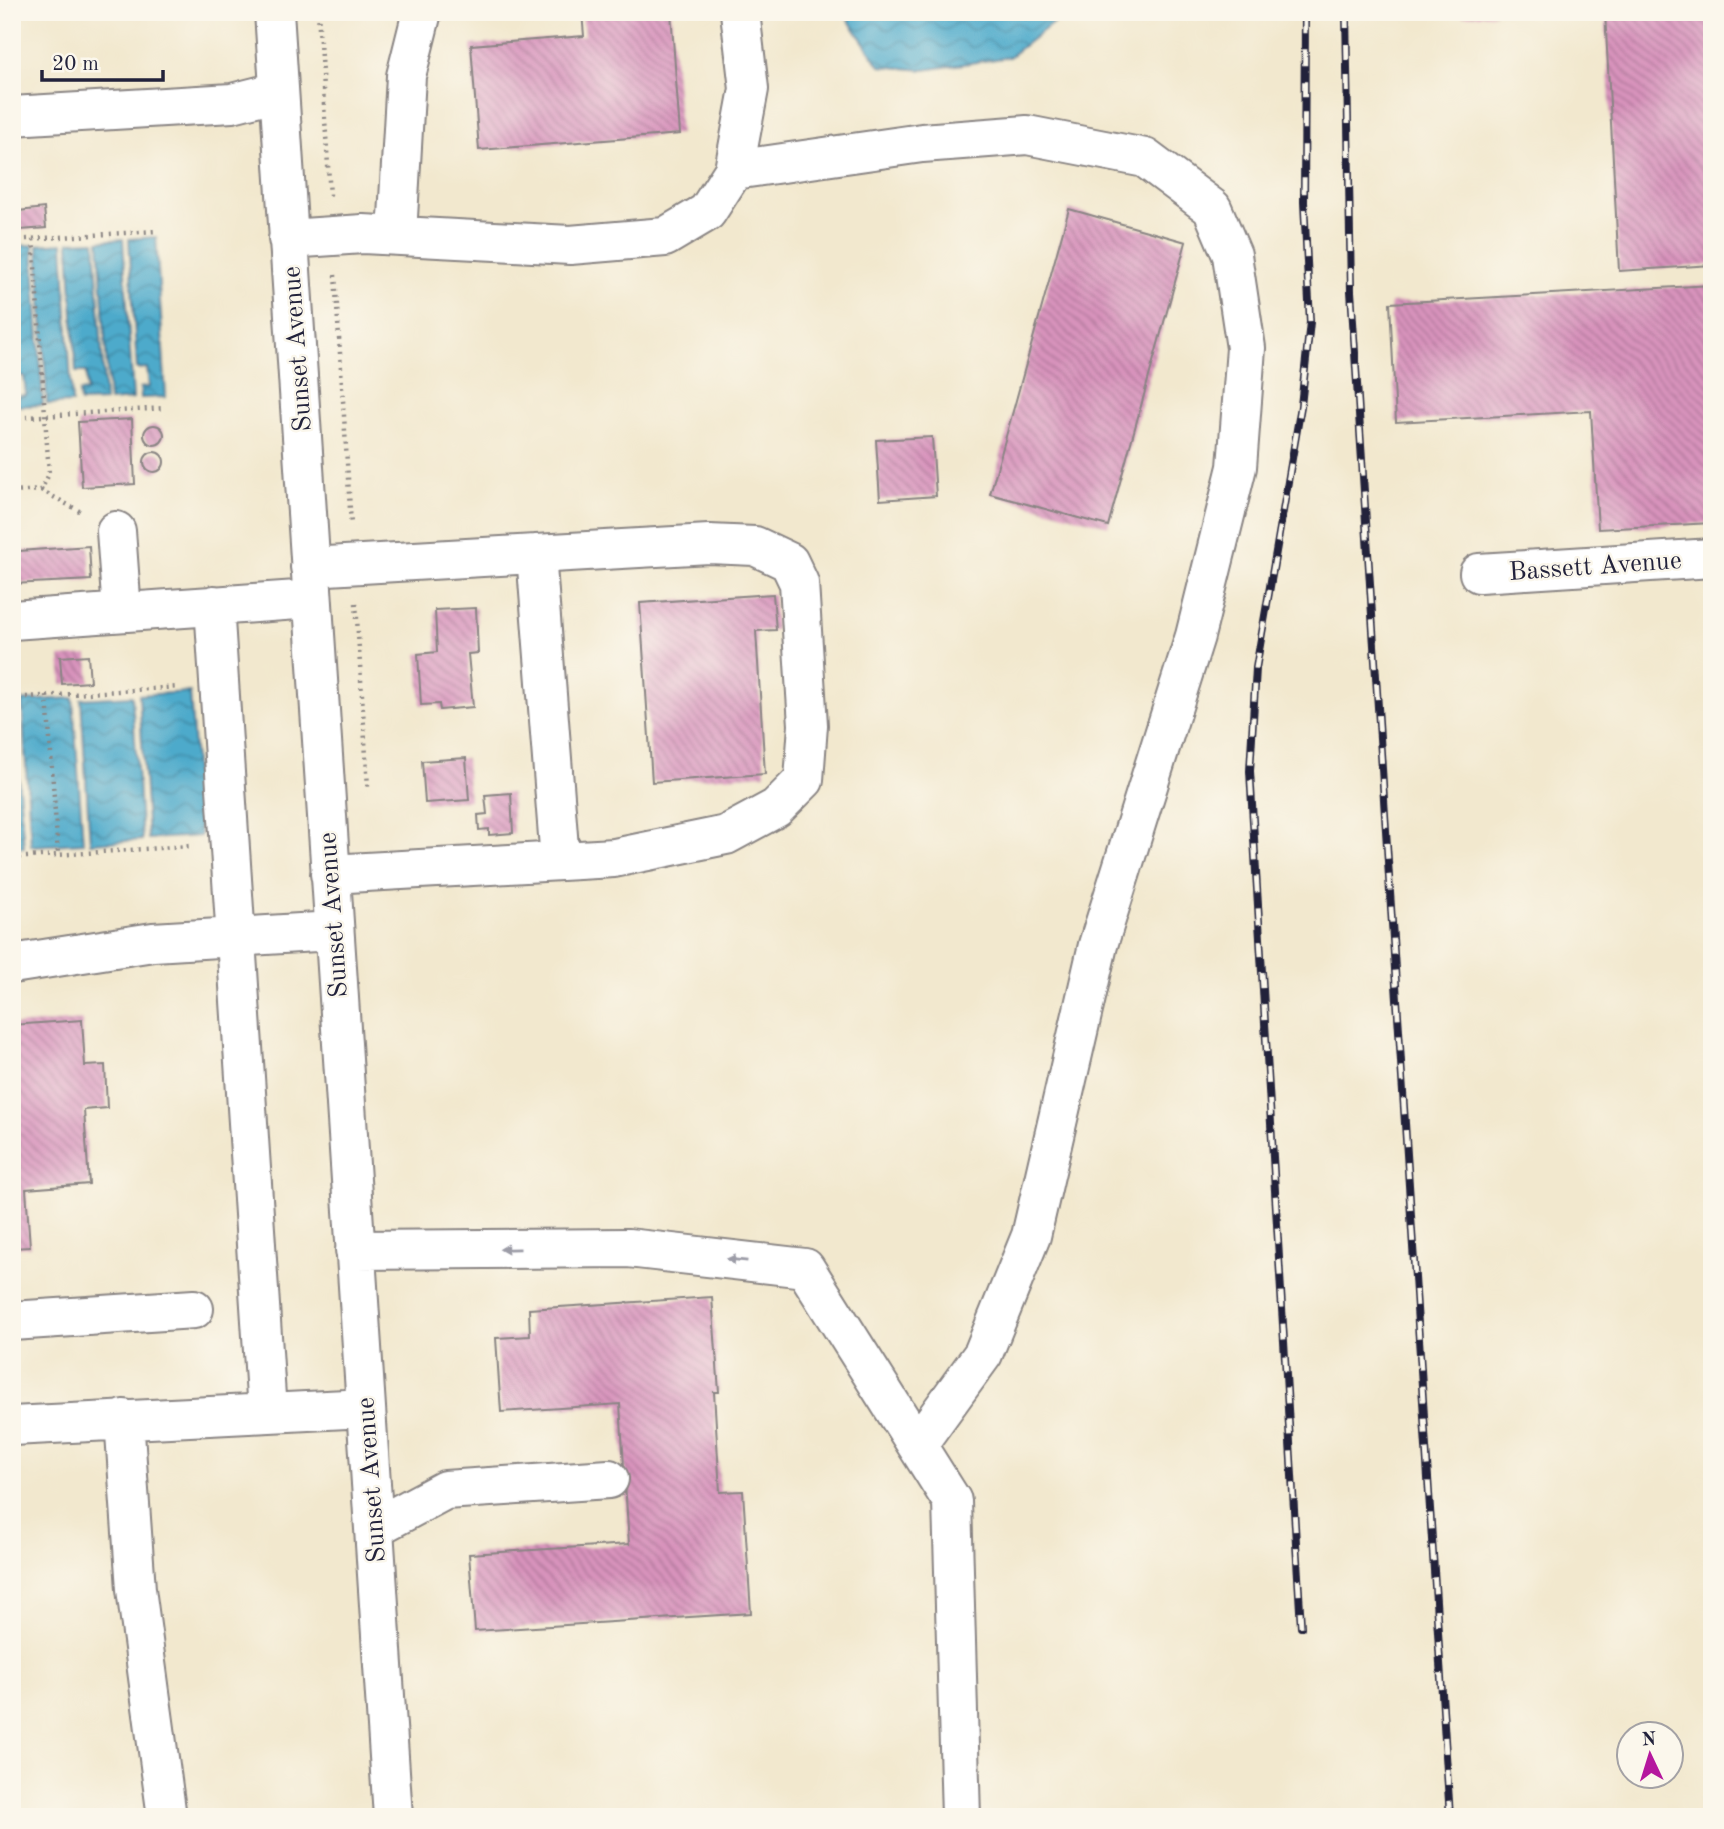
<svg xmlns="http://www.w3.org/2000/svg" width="1724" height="1829" font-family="'Old Standard TT',serif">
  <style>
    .water { fill: url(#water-waves); stroke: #386683; stroke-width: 2 }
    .building { fill: url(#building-back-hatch) }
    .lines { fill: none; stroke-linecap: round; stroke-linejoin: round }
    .minor-casing { stroke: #8a8584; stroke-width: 42 }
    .path { stroke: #8a8584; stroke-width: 4.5; stroke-dasharray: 2 5; stroke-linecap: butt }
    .minor { stroke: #fff; stroke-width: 38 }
    .rail-casing { stroke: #22223b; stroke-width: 8 }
    .rail { stroke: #fbf7ec; stroke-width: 5; stroke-dasharray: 16; stroke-linecap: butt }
    .oneway { fill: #9c9ca7 }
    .labels { text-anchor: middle; stroke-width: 5; stroke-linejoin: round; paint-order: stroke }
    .street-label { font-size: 26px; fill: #22223b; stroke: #fbf7ec }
  </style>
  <defs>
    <pattern id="water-waves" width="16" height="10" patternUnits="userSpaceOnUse" patternTransform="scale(1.75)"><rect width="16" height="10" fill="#4daacb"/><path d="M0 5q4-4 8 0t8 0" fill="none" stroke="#408aa6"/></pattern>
    <pattern id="building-back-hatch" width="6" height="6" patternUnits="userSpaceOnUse" patternTransform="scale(1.75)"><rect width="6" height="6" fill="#d893bc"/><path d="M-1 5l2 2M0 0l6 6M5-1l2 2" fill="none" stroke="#af789a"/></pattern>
  </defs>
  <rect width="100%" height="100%" fill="#fbf7ec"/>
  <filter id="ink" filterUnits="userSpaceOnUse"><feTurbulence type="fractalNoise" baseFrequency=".0143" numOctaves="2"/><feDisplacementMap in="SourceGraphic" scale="14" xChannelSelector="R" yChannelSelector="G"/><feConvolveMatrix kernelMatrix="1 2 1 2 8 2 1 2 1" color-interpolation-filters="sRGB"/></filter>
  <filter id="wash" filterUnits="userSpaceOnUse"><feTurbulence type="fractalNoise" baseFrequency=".00686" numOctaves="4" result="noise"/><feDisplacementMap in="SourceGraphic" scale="28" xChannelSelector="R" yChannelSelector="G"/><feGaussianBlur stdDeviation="1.57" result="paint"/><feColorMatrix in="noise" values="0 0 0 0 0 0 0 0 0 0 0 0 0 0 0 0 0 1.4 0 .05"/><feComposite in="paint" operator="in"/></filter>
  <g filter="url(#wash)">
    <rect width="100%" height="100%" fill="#f2e8ce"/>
    <path class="water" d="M843 12H1060L1058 19 1009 57 924 70 880 66Z
      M156 237 166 397 141 398 140 388 149 387 147 368 137 369 129 239Z
      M123 239 133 399 109 401 99 241Z
      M95 241 105 401 80 402 79 392 87 391 86 372H76L69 242Z
      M63 243 72 403 47 404 38 245Z
      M33 245 43 405 18 406 17 396 26 395 24 376H14L12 246Z
      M190 692 200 836 148 839 139 695Z
      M132 696 142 840 90 843 81 699Z
      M73 698 83 843 31 846 22 701Z
      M12 703 24 847 12 848Z"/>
    <g id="blocks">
      <path class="building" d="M582 12H671L680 134 479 150 471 45 584 36Z
        M1461 12H1495V14L1461 16Z
        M1605 12H1712V265L1619 271Z
        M44 208 46 228 20 230 19 211Z
        M1069 209 1186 242 1108 526 990 494Z
        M1712 285V523L1598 529 1591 411 1396 422 1390 303Z
        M132 419 135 484 82 487 78 422Z
        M144 435a10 10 0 1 1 20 0a10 10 0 1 1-20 0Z
        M932 437 936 496 880 500 876 440Z
        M144 462a10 10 0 1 1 20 0a10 10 0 1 1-20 0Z
        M89 546 91 580 12 584V562L19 561V551Z
        M773 594 776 630 756 631 765 774 652 782 640 603Z
        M476 608 478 653 468 654 473 707 440 710 439 704 421 705 418 654 437 652 435 610Z
        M88 655 90 682 62 684 60 657Z
        M466 758 469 800 425 803 422 761Z
        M511 793 513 833 489 835V829L479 830 478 815 487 814 485 795Z
        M82 1020 85 1066 105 1065 107 1108 84 1110 89 1184 26 1189 30 1247 12 1248V1025Z
        M712 1297 719 1392H714L720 1492 743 1491 751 1613 475 1631 469 1554 629 1544 620 1404 501 1412 496 1338 530 1336 529 1309Z"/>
    </g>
  </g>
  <g filter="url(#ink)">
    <use href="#blocks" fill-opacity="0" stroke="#8a8584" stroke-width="2"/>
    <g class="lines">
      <g class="minor-casing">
        <path id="minor" d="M274 12 393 1817
          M12 116 232 103 279 91
          M734 170 922 143 1027 135 1145 158 1212 208 1232 255 1246 348 1237 467 1195 636 1098 945 1031 1236 983 1354 917 1445
          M397 235 406 76 422 12
          M288 239 363 234 570 245 665 237 707 212 734 170 749 89 740 12
          M116 531 122 612
          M536 554 560 861
          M310 567 709 544 755 546 789 562 799 583 808 725 804 780 776 808 726 835 614 858 330 874
          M1479 573 1712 558
          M214 605 267 1412
          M12 620 312 599
          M12 964 153 942 333 931
          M355 1250 628 1248 805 1268 952 1501 961 1817
          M12 1321 194 1309
          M124 1419 136 1589 167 1817
          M12 1426 366 1408
          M374 1528 445 1490 609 1479"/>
      </g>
      <path class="path" d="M318 12 330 196
        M12 240 156 231
        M335 275 351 525
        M12 418 165 408
        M41 490 83 513
        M12 492 41 490 49 474 33 238
        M356 603 368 787
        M47 696 58 855
        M12 698 179 687
        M12 858 189 846"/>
      <use href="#minor" class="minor"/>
      <g class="rail-casing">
        <path id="rail" d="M1346 12 1351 291 1450 1817
          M1301 1627 1250 771 1256 668 1301 406 1310 322 1304 202 1305 12"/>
      </g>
      <use href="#rail" class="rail"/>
    </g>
    <defs><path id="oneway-solid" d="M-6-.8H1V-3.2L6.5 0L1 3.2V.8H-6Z" transform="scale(1.75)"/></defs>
    <g class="oneway">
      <use href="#oneway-solid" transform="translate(510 1249) rotate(179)"/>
      <use href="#oneway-solid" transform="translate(737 1260) rotate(-174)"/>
    </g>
  </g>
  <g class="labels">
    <g class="street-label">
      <text transform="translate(296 349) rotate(-94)" y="9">Sunset Avenue</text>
      <text transform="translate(1595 565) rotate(-4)" y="9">Bassett Avenue</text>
      <text transform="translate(332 915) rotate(-94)" y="9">Sunset Avenue</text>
      <text transform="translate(370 1480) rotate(-94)" y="9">Sunset Avenue</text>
    </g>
  </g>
  <rect width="1724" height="1829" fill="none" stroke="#fbf7ec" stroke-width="42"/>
  <g transform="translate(1650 1755) rotate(356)"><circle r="33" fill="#fbf7ec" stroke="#a4a2a5" stroke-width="2"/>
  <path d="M0-5L12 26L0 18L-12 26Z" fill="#b5179e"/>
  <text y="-10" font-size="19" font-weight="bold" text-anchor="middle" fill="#22223b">N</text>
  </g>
  <path d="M42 70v10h121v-10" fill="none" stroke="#22223b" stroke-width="3.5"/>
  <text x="52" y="70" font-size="21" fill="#22223b" stroke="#fbf7ec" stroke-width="5" paint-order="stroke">20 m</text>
</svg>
